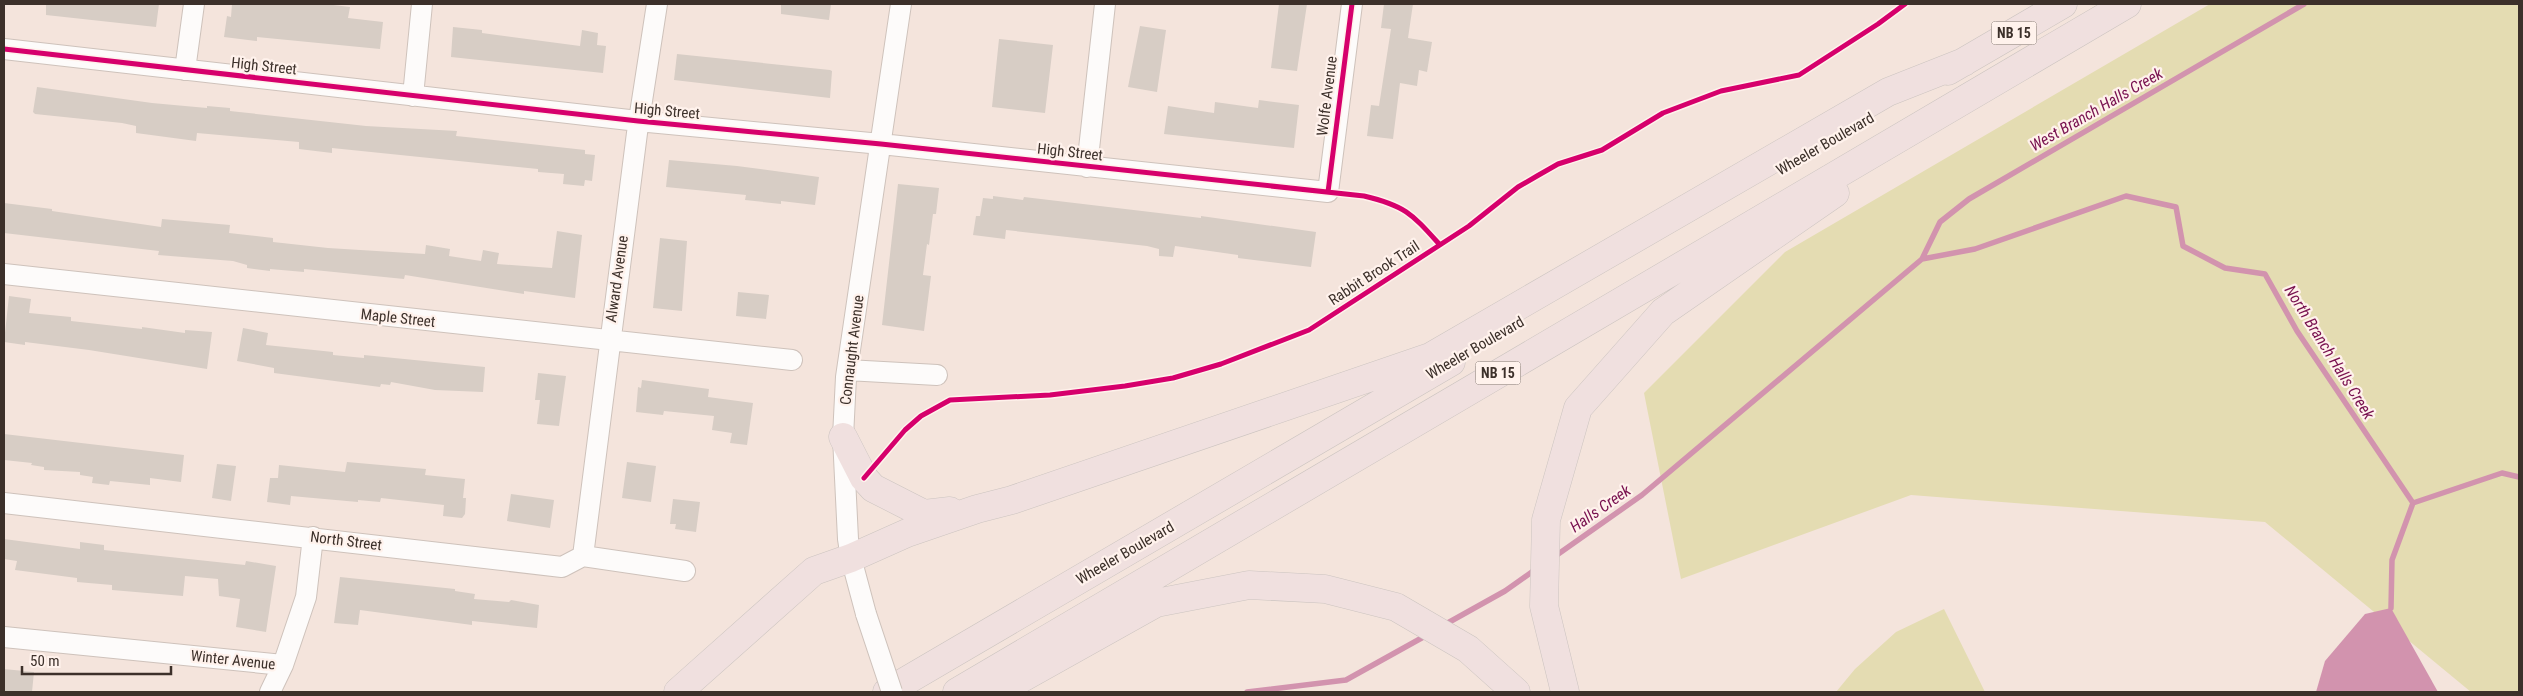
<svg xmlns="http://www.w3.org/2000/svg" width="2523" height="696" font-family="'Roboto Condensed',sans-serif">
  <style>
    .green { fill: #e4dcb2 }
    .water { fill: #d293ae }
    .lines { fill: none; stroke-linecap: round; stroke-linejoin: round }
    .stream { stroke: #d293ae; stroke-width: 5.5 }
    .building { fill: #d7cdc5 }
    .minor-casing { stroke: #cec2bb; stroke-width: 22 }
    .highway-casing { stroke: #ccc4c0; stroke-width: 29 }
    .minor { stroke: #fdfbfa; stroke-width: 20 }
    .highway { stroke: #f0e0df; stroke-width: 28 }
    .minor-bridge-casing { stroke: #cec2bb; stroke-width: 22; stroke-linecap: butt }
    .minor-bridge { stroke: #fdfbfa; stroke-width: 20 }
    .cycleway-casing { stroke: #fff2ec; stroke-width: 8 }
    .cycleway { stroke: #d6006c; stroke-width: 5 }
    .labels { text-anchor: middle; stroke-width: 4.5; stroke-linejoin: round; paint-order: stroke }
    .shield { fill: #fff2ec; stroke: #766a64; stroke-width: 1 }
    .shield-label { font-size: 14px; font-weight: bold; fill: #3c302a }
    .street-label { font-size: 15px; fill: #3c302a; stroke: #fff2ec }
    .water-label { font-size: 16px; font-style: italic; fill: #78114f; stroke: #fff2ec }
  </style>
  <rect width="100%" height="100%" fill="#f4e4dc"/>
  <path class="green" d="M2210 4H2519V691L2471 692 2265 522 1911 495 1681 579 1644 393 1785 252Z
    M1944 609 1985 692H1836L1855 669 1896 632Z"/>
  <path class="water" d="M2391 608 2438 692H2316L2325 661 2365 614Z"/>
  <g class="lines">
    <path class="stream" d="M1922 259 1975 249 2126 196 2176 207 2183 246 2225 268 2265 274 2297 331 2413 503
      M2413 503 2502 473 2519 477
      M1554 557 1642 495 1922 259 1940 222 1969 199 2304 4
      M2391 608 2392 560 2413 503
      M1444 625 1505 591 1536 569
      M1247 692 1346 680 1427 635"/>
  </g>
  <path class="building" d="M46 4H159L156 27 46 15Z
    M232 4H325L350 7 348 18 383 22 380 49 257 37V41L224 37 227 16 231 17Z
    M781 4H831L829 20 781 14Z
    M1279 4H1307L1297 71 1271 68Z
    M1384 4H1413L1408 38 1432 42 1427 72 1419 70 1417 86 1400 83 1393 139 1367 136 1371 105 1379 106 1391 29 1381 28Z
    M1140 26 1166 30 1157 92 1128 87Z
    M453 27 482 30V33L580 46 582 30 598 33 597 45 606 46 603 73 451 57Z
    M999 39 1053 45 1045 113 992 107Z
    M677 54 830 70 832 71 830 98 674 80Z
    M37 87 152 103 207 108V106L230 108V111L239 112 366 126 457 131 456 136 466 137 585 150V154L595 155 592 181 585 180 584 186 563 184 564 174 538 172V169L332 148V153L299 149V142L197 133 196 141 136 133V126L122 123 35 114 33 112Z
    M1259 100 1299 105 1294 148 1164 134 1168 106 1214 113 1215 102 1258 108Z
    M669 160 737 166 819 177 815 205 781 201V204L745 200 746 195 666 187Z
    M898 184 939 188 936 214H933L929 245 927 244 923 275 931 276 924 331 882 325Z
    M993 196 1023 200 1024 197 1201 218V216L1316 232 1311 267 1238 258V255L1175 246 1173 257 1159 256V249L1147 246 1006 230 1005 239 973 235 976 216H980L983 198 993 199Z
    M4 203 52 209V211L161 227 162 219 230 225 229 233 273 238V242L328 248 425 254 426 245 450 249 449 256 481 261 483 250 499 253 497 264 552 268 557 231 582 235 575 298 524 291V294L405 275 404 279 304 269V272L270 269V271L247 268V265L233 261 158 255 159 251 4 233Z
    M660 238 687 241 682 311 653 308Z
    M738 292 769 295 766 319 736 316Z
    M9 296 31 299 29 313 71 317V321L142 329V327L185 333V330L212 332 207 369 89 350 25 342V345L4 342Z
    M243 328 268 333 266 345 333 352V355L364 358V355L485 367 483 392 435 390 391 382 390 385 381 384 380 387 274 373V368L237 361Z
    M538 373 566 376 559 426 537 424 540 400H535Z
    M642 380 709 389 708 397 753 403 747 445 730 443 732 433 712 430 714 416 664 411 663 415 636 412 638 387 641 388Z
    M4 434 184 455 181 482 150 478V485L110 481 109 485 92 483 93 477 80 475V472L44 470V467L31 465 32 463 4 460Z
    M347 462 426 469 425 475 465 479 463 498H466L465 514 462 518 443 516 444 505 381 498 380 502 358 500V502L291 496 290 505 267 502 270 478H278L279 465 345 472Z
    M627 462 656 466 651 502 622 498Z
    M217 464 236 466 231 501 212 498Z
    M511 494 554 500 550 528 507 521Z
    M673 499 700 502 696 532 675 529 676 524H670Z
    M4 539 80 549V542L104 545V550L245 565 246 561 276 566 266 632 236 627 240 599 219 596 218 579 185 576 183 596 112 590V585L77 582V578L15 570 17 561 4 559Z
    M340 577 455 589V591L475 594 474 599 509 602 511 600 539 605 537 628 472 621V625L360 610 358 625 334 623Z
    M4 669 34 672 32 692H4Z"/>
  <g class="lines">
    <g class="minor-casing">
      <path id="minor" d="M4 49 638 121 881 144 1328 192 1352 4
        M185 70 194 4
        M413 96 422 4
        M1087 167 1105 4
        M4 274 792 360
        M847 370 937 375
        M4 503 562 567 583 556 685 571
        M583 556 637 133 657 4
        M866 614 851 558 848 539 843 437 846 377 901 4
        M4 637 283 665
        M270 692 283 665 306 597 313 537"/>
    </g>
    <g class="highway-casing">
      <path id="highway" d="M1948 71 2063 4
        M843 437 864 478 873 488 924 514 950 511
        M678 692 814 571 851 558 907 533 977 509 1012 500 1430 357 1888 92 1964 62
        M887 692 1451 362
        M957 692 2127 4
        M997 692 1156 603 1249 585 1325 589 1396 607 1468 649 1516 692
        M1565 692 1544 606 1546 520 1578 408 1663 312 1835 193"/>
    </g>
    <use href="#minor" class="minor"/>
    <use href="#highway" class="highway"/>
    <g class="minor-bridge-casing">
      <path id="minor-bridge" d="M866 614 892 692"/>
    </g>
    <use href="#minor-bridge" class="minor-bridge"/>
    <g class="cycleway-casing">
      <path id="cycleway" d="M4 49 638 121 881 144 1364 196C1406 206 1412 214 1440 245
        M1328 192 1352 4
        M864 478 905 430 921 416 950 400 1050 395 1125 386 1173 378 1221 364 1309 330 1469 226 1518 187 1537 176 1558 164 1602 150 1663 113 1721 91 1799 75 1878 24 1905 4"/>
    </g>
    <use href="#cycleway" class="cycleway"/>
  </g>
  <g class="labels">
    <g class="shield">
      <rect x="1991.5" y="21.5" width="45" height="23" rx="4"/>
      <rect x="1475.5" y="361.5" width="45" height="23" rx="4"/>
    </g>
    <g class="shield-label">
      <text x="2014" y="38">NB 15</text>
      <text x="1498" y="378">NB 15</text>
    </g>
    <g class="street-label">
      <text transform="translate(264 66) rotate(6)" y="5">High Street</text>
      <text transform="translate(1327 96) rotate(-83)" y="5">Wolfe Avenue</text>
      <text transform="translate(667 111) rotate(5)" y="5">High Street</text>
      <text transform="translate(1825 144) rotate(-30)" y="5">Wheeler Boulevard</text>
      <text transform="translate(1070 152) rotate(6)" y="5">High Street</text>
      <text transform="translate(1374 273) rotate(-33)" y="5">Rabbit Brook Trail</text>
      <text transform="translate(617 279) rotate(-82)" y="5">Alward Avenue</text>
      <text transform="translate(398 318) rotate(6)" y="5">Maple Street</text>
      <text transform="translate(1475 348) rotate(-30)" y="5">Wheeler Boulevard</text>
      <text transform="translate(852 350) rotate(-83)" y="5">Connaught Avenue</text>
      <text transform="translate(346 541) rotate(7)" y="5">North Street</text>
      <text transform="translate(1125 553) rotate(-30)" y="5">Wheeler Boulevard</text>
      <text transform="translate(233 660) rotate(6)" y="5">Winter Avenue</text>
    </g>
    <g class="water-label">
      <text transform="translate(2096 109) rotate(-30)" y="6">West Branch Halls Creek</text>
      <text transform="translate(2330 352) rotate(58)" y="6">North Branch Halls Creek</text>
      <text transform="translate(1600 508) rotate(-35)" y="6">Halls Creek</text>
    </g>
  </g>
  <rect width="2523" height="696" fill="none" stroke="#3c302a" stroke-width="10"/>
  <path d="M22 666v8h149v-8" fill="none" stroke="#3c302a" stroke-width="2.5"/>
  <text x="30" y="666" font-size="15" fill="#3c302a" stroke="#fff2ec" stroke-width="4" paint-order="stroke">50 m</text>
</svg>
